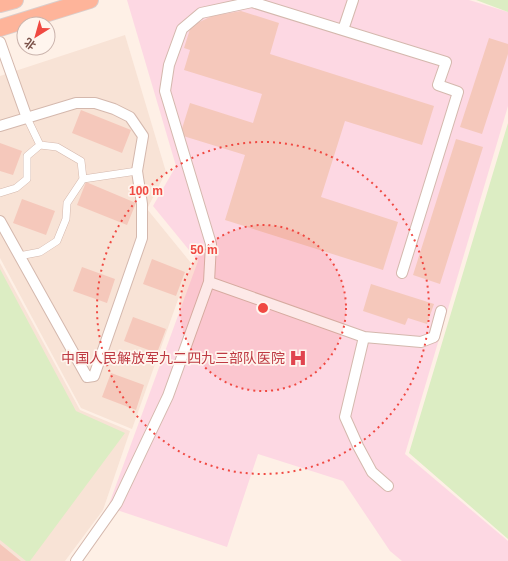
<svg xmlns="http://www.w3.org/2000/svg" width="508" height="561" font-family="Helvetica,'Noto Sans SC',sans-serif">
  <style>
    .residential { fill: #f8e3d6 }
    .medical { fill: #fdd8e3 }
    .green { fill: #dcedc3 }
    .building { fill: #f5c8bb }
    .lines { fill: none; stroke-linecap: round; stroke-linejoin: round }
    .pedestrian-casing { stroke: #d4b8ad; stroke-width: 8 }
    .minor-casing { stroke: #d4b8ad; stroke-width: 12 }
    .trunk-casing { stroke: #dacecc; stroke-width: 18 }
    .pedestrian { stroke: #fff; stroke-width: 7 }
    .minor { stroke: #fff; stroke-width: 10 }
    .trunk { stroke: #feb49a; stroke-width: 16 }
    .ring { fill: none; stroke: #f04942; stroke-width: 2; stroke-dasharray: 2 4 }
    .labels { text-anchor: middle; stroke-width: 3.5; stroke-linejoin: round; paint-order: stroke }
    .health-label { font-size: 14px; fill: #be3a42; stroke: #fff5ee; text-anchor: end }
    .centre { fill: #f04942; stroke: #fff5ee; stroke-width: 2 }
    .ring-label { font-size: 12px; text-anchor: middle; font-weight: bold; fill: #f04942; stroke: #fff5ee; stroke-width: 3.5; stroke-linejoin: round; paint-order: stroke }
  </style>
  <rect width="100%" height="100%" fill="#fef0e6"/>
  <path class="residential" d="M125 35 166 172 147 209 191 263 132 429 81 408 0 258V76Z
    M0 263 80 410 130 431 103 510 65 561H0Z"/>
  <path class="medical" d="M127 0H469L508 12V106L405 454 508 541V561H402L390 551 343 481 258 454 227 547 108 507 198 261 153 206 176 166Z"/>
  <path class="green" d="M476 0H508V12Z
    M508 123V539L409 453Z
    M0 269 76 411 125 433 30 561H26L0 540Z"/>
  <path class="building" d="M241 11 279 23 270 54 434 106 422 145 345 121 321 197 398 222 383 270 225 220 245 155 180 135 190 103 253 123 262 94 184 70 190 50 184 48 191 26 212 16Z
    M489 38 508 44V54L482 134 460 127Z
    M81 110 131 130 122 153 72 133Z
    M456 139 483 147 440 284 413 275Z
    M0 143 22 151 13 175 0 171Z
    M86 182 136 203 127 225 77 205Z
    M22 199 55 211 46 235 13 223Z
    M152 259 185 272 176 296 143 284Z
    M82 267 115 279 107 303 73 291Z
    M371 284 434 304 427 324 408 318 405 325 363 311Z
    M133 317 166 329 157 353 124 341Z
    M111 373 144 385 136 410 102 397Z
    M0 544 21 561H0Z"/>
  <g class="lines">
    <g class="pedestrian-casing">
      <path id="pedestrian" d="M27 118 40 145
        M83 179 137 171
        M0 193 16 188 27 179V156L40 145 57 147 81 161 83 179 67 203 66 219 57 241 40 252 19 256"/>
    </g>
    <g class="minor-casing">
      <path id="minor" d="M343 30 353 0
        M0 42 27 118
        M0 126 76 103H95L114 109 130 117 143 136 137 171 142 204V238L94 376 87 377 0 221
        M209 282 364 337 421 342 434 337 441 311
        M364 337 345 417 358 446 372 472 388 486
        M76 561 117 503 168 396 209 282 211 244 165 91 169 65 182 29 201 13 252 2 446 62 438 85 458 92 402 273"/>
    </g>
    <g class="trunk-casing">
      <path id="trunk" d="M0 4 15 0
        M0 28 90 0"/>
    </g>
    <use href="#pedestrian" class="pedestrian"/>
    <use href="#minor" class="minor"/>
    <use href="#trunk" class="trunk"/>
  </g>
  <circle cx="263" cy="308" r="83" fill="#f04942" fill-opacity=".12"/>
  <g class="ring">
    <circle cx="263" cy="308" r="83"/>
    <circle cx="263" cy="308" r="166"/>
  </g>
  <defs>
    <g id="hospital-bare" transform="scale(1.38)"><path d="M-5-5h3v3.5h4V-5h3V5h-3V1.5h-4V5h-3Z" fill="#e0444e" stroke="#fff5ee" stroke-width="2.5" paint-order="stroke"/></g>
  </defs>
  <g fill-rule="evenodd">
    <use href="#hospital-bare" x="298" y="358"/>
  </g>
  <g class="labels">
    <g class="health-label">
      <text x="285" y="363">中国人民解放军九二四九三部队医院</text>
    </g>
  </g>
  <circle cx="263" cy="308" r="6" class="centre"/>
  <g class="ring-label">
    <text x="146" y="195">100 m</text>
    <text x="204" y="254">50 m</text>
  </g>
  <g transform="translate(36 36) rotate(217)"><circle r="19" fill="#fff5ee" stroke="#cab3ac"/>
  <path d="M0-3L7 15L0 10L-7 15Z" fill="#f04942"/>
  <text y="-6" font-size="11" font-weight="bold" text-anchor="middle" fill="#7a5148">北</text>
  </g>
</svg>
